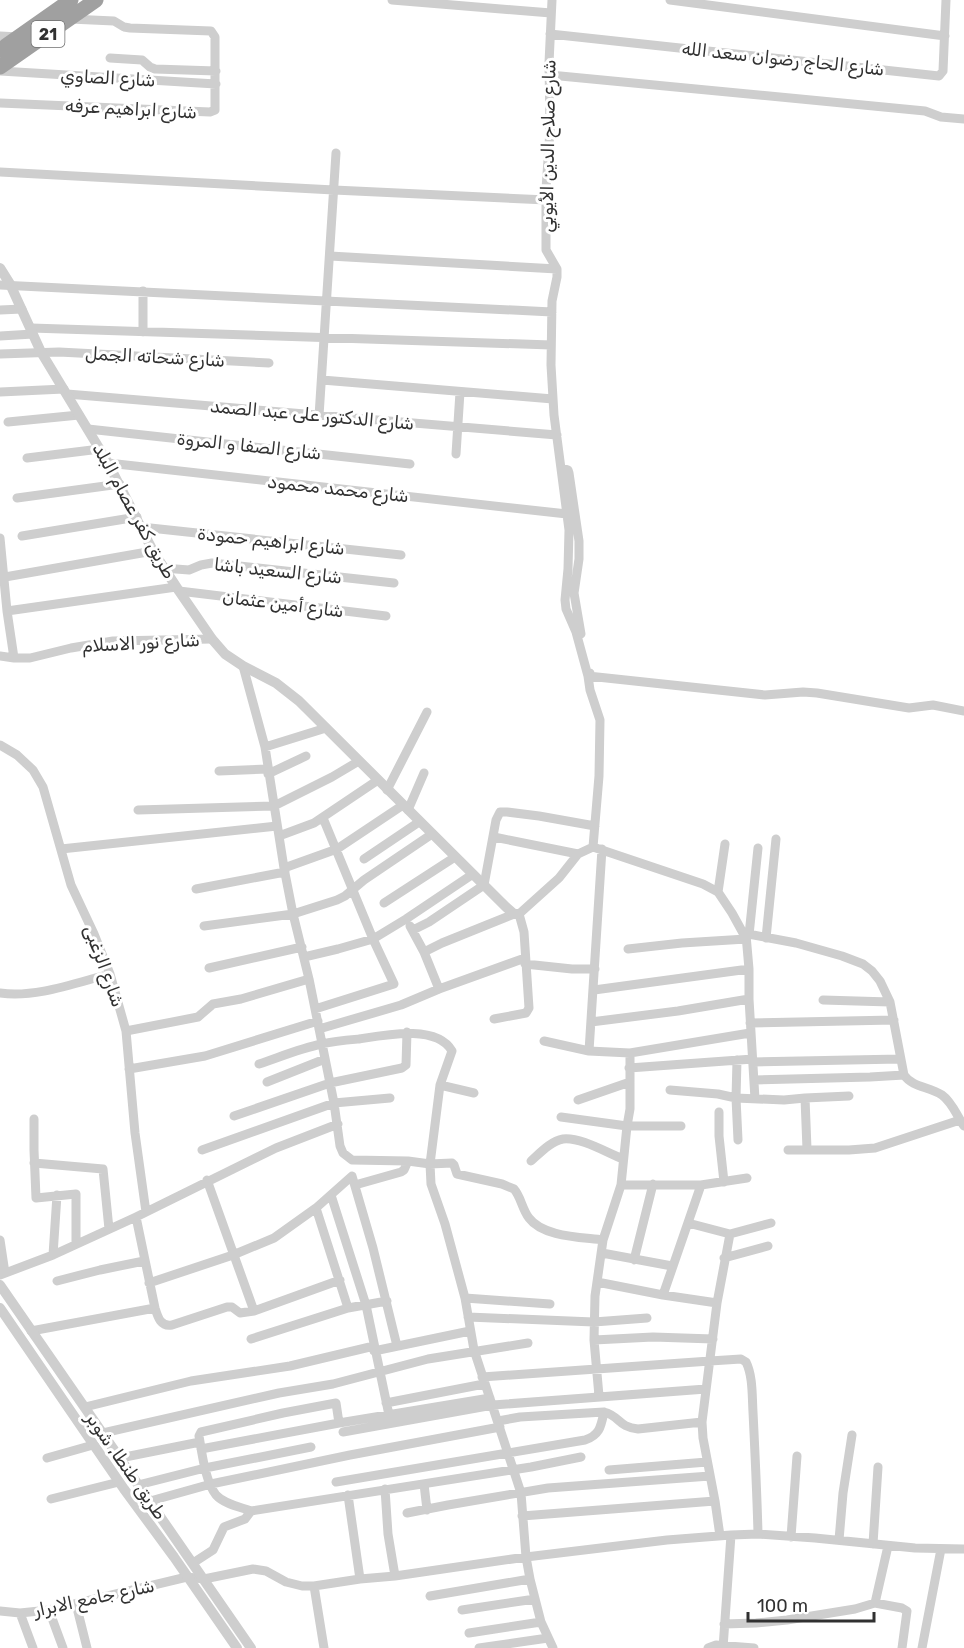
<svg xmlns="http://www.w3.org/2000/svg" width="964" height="1648" font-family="Rubik,'Noto Sans Arabic',sans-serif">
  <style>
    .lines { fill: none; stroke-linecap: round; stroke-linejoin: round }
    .minor { stroke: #cecece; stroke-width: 9 }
    .tertiary { stroke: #cecece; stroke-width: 10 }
    .trunk { stroke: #a0a0a0; stroke-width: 15 }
    .labels { text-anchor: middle; stroke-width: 6; stroke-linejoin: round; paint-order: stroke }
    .shield { fill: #fff; stroke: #6f6f6f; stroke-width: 1.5 }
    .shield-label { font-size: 16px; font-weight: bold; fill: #313131 }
    .street-label { font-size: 18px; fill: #313131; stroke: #fff }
  </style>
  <rect width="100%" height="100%" fill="#fff"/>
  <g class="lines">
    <path class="minor" d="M392 0 551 13
      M552 0 549 63 550 130 546 189V250L557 269V277L552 301 551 365 554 415 569 530 568 569 565 600 566 609 576 632 588 676 590 690 600 720 599 776 593 847
      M670 0 945 36
      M550 34 939 76 943 71 946 0
      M0 36 19 37
      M110 58 142 60 150 67 155 69 216 71
      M0 71 216 84
      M550 75 925 111 941 117 964 119
      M0 103 210 112 215 110V37L211 31 130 28 124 27 114 21 70 19
      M0 172 334 190 547 200
      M330 256 557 269
      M0 285 552 312
      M143 291V332
      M0 310 22 309
      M31 328 551 345
      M0 336 33 334
      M0 354 59 352 269 363
      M322 380 553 399
      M0 392 64 389
      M67 394 557 435
      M319 416 336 153
      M8 422 79 415
      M88 429 410 464
      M456 454 460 392
      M27 458 100 449
      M108 463 567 514
      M562 468 568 470 569 473 579 541V559L574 593 581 634
      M17 498 120 484
      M141 527 401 555
      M22 536 137 517
      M0 538 7 611 14 658
      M163 568 189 570 201 565 212 563 394 583
      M5 577 153 551
      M179 591 386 616
      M7 611 176 587
      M0 656 14 658H30L71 648 113 641 212 639
      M243 666 265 747 284 868 293 914 309 979 334 1103 340 1146 343 1153 352 1160 408 1161 430 1164 452 1163 454 1165 457 1174 502 1184 514 1189C521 1197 522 1209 529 1218 543 1237 581 1237 603 1240
      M590 673 588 676 765 695 803 692 817 693 909 708 933 705 964 711
      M0 745 17 755 33 770 43 787 71 885 94 934 110 974 126 1031 135 1133 146 1212
      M265 747 326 728
      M219 771 268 769
      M268 774 306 756
      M387 790 427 712
      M138 810 274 806 332 777 359 761
      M408 810 424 773
      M279 836 314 823 378 780
      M494 837 578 854
      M61 849 277 826
      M364 859 419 822
      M284 868 337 849 403 805
      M196 889 285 872
      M718 892 725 844
      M384 903 455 857
      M204 926 293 914 337 900 345 896 364 880 432 834
      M410 926 424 952 439 989
      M413 930 429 922 484 885 496 820 500 812H507L539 816 595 826
      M749 935 758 848
      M766 938 776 839
      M628 949 682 943 746 939
      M424 952 442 943 514 914
      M304 957 338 949 373 939 406 919 473 874
      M525 964 572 969H595
      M209 968 302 947
      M594 990 749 969
      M0 993C36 998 75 983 110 974
      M749 999 755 1099
      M823 1000 890 1002
      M315 1009 394 984 373 939 323 818
      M494 1019 526 1013 529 1008 524 932 519 914 559 878 578 854 593 847 703 884 718 892 732 913 743 933 796 943 842 956 863 964 872 971 880 981 890 1002 904 1075C913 1088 929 1086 942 1095 952 1102 957 1116 964 1126
      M591 1022 678 1011 749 999V969L746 935
      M750 1023 894 1020
      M319 1029 401 1005 439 989 525 958
      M126 1031 198 1017 213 1004 241 999 309 979
      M544 1041 589 1051 630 1053 750 1033
      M589 1051 602 849
      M737 1060 736 1098 738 1140
      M753 1062 900 1059
      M259 1064C280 1057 301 1048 322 1044 334 1041 347 1040 359 1039 384 1035 437 1024 452 1051L440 1085 430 1164 431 1184 445 1224 465 1298 474 1350 521 1493 526 1557 530 1579 541 1622 553 1648
      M629 1068 753 1059
      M129 1069 205 1056 318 1021
      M754 1080 870 1077 904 1075
      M267 1082 325 1059
      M440 1085 474 1093
      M670 1090 718 1094 736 1098 784 1100 805 1098
      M578 1100 630 1082
      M719 1112V1136L724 1182
      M234 1116 330 1083 402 1068 406 1065 407 1032
      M561 1117 627 1126H681
      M34 1119V1150L36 1198 76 1194V1244
      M807 1149 805 1098 849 1096
      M202 1150 334 1103 390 1098
      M788 1150H849L875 1148 960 1120
      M531 1161C540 1153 551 1141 563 1139 581 1137 607 1153 623 1159
      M34 1163 103 1169 109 1229
      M207 1180 254 1311
      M355 1185 401 1172 404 1170 408 1161
      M621 1185H701L747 1178
      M331 1195 366 1305 389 1415
      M316 1208 348 1308
      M136 1217 155 1308C158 1318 161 1327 172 1325L227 1307H232L240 1313 254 1311 340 1280
      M688 1223 730 1234 771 1223
      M0 1240 5 1273
      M602 1253 672 1266
      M53 1255 57 1195
      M724 1258 768 1246
      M634 1260 653 1184
      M0 1275 53 1255 136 1217 276 1148 338 1124
      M57 1281 100 1270 144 1261
      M597 1282 663 1295 717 1303
      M149 1283 233 1255 274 1238 316 1208 352 1176 373 1248 397 1346
      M663 1295 701 1185
      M465 1298 550 1304
      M468 1317 594 1322 647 1318
      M31 1331 155 1308
      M251 1339 348 1308 387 1301
      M594 1340 653 1337 713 1339
      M374 1351 470 1331
      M482 1377 710 1361 741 1359 746 1362C753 1376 752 1396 753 1412 755 1453 757 1493 758 1534
      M599 1396 594 1340 595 1296 603 1240 621 1185 627 1126 630 1109V1053
      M386 1403 484 1384
      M85 1407 191 1381 290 1366 374 1346
      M498 1421 520 1417 604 1412C620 1416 618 1427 638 1429L702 1422
      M339 1423 336 1403 283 1413 201 1432 199 1436C202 1453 205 1481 216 1495 224 1504 240 1507 251 1511L531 1467 581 1457
      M343 1432 493 1405 706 1389
      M103 1433 279 1393 333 1384 428 1359 528 1343
      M201 1449 339 1423 490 1398
      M47 1458 93 1445
      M120 1458 200 1442
      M609 1470 707 1462
      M336 1482 585 1440C600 1435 601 1426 604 1412
      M424 1484 427 1510
      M138 1485 205 1468 311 1447
      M385 1489 388 1534 395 1576
      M348 1495 360 1579
      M51 1499 119 1482
      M136 1505 211 1484 350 1455 500 1427
      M407 1513 448 1505 548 1488 710 1476
      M522 1516 715 1501
      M720 1536 715 1501 703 1438 702 1422 717 1303 730 1234
      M791 1537 797 1456
      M839 1540 843 1493 852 1435
      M873 1544 878 1467
      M193 1563 213 1550 224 1527 245 1519 251 1511
      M314 1586 324 1648
      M430 1596 530 1579
      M875 1603 888 1546
      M76 1604 87 1648
      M49 1610 63 1648
      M462 1610 535 1599
      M0 1611 20 1613 49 1610 187 1577 204 1579 253 1569 266 1571 286 1582 302 1586H314L360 1579 395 1576 526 1557 667 1540 731 1535 758 1534 815 1538 915 1548 964 1549
      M20 1613 33 1648
      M724 1624 756 1623 787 1620 855 1609 875 1603 902 1608 907 1611 902 1648
      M469 1633 541 1622
      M479 1648 548 1638
      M708 1648 716 1645 754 1648
      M723 1648 731 1535
      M922 1648 941 1549"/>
    <path class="tertiary" d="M0 268 10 284 41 352 108 463 153 551 179 591 212 639 225 654 243 666 276 683 299 701 506 907 514 914H519
      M0 1285 251 1648
      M0 1308 124 1489 174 1557 237 1648"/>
    <path class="trunk" d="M0 50 71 0
      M0 67 96 0"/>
  </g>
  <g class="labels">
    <rect class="shield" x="31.5" y="21" width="33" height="26" rx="4.5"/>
    <g class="shield-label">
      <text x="48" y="40">21</text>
    </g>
    <g class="street-label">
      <text transform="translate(783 59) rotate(6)" y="6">شارع الحاج رضوان سعد الله</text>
      <text transform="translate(108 78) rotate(3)" y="6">شارع الصاوي</text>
      <text transform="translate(131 109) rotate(3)" y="6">شارع ابراهيم عرفه</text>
      <text transform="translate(548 146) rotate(-89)" y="6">شارع صلاح الدين الأيوبي</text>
      <text transform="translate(155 357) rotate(3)" y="6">شارع شحاته الجمل</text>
      <text transform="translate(312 415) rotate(5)" y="6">شارع الدكتور على عبد الصمد</text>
      <text transform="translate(249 446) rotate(6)" y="6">شارع الصفا و المروة</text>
      <text transform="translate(338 489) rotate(6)" y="6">شارع محمد محمود</text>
      <text transform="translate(134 511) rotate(61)" y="6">طريق كفر عصام البلد</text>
      <text transform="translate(271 541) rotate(6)" y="6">شارع ابراهيم حمودة</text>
      <text transform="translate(278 571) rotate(6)" y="6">شارع السعيد باشا</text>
      <text transform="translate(283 604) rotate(7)" y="6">شارع أمين عثمان</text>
      <text transform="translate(141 643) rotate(-3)" y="6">شارع نور الاسلام</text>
      <text transform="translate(104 966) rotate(70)" y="6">شارع الزغبى</text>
      <text transform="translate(126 1466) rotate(55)" y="6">طريق طنطا, شوبر</text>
      <text transform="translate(94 1598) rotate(-12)" y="6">شارع جامع الابرار</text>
    </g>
  </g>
  <path d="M748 1612v9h126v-9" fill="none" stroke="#313131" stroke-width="3"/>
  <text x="757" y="1612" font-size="18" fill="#313131" stroke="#ffffff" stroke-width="4.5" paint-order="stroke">100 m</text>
</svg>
